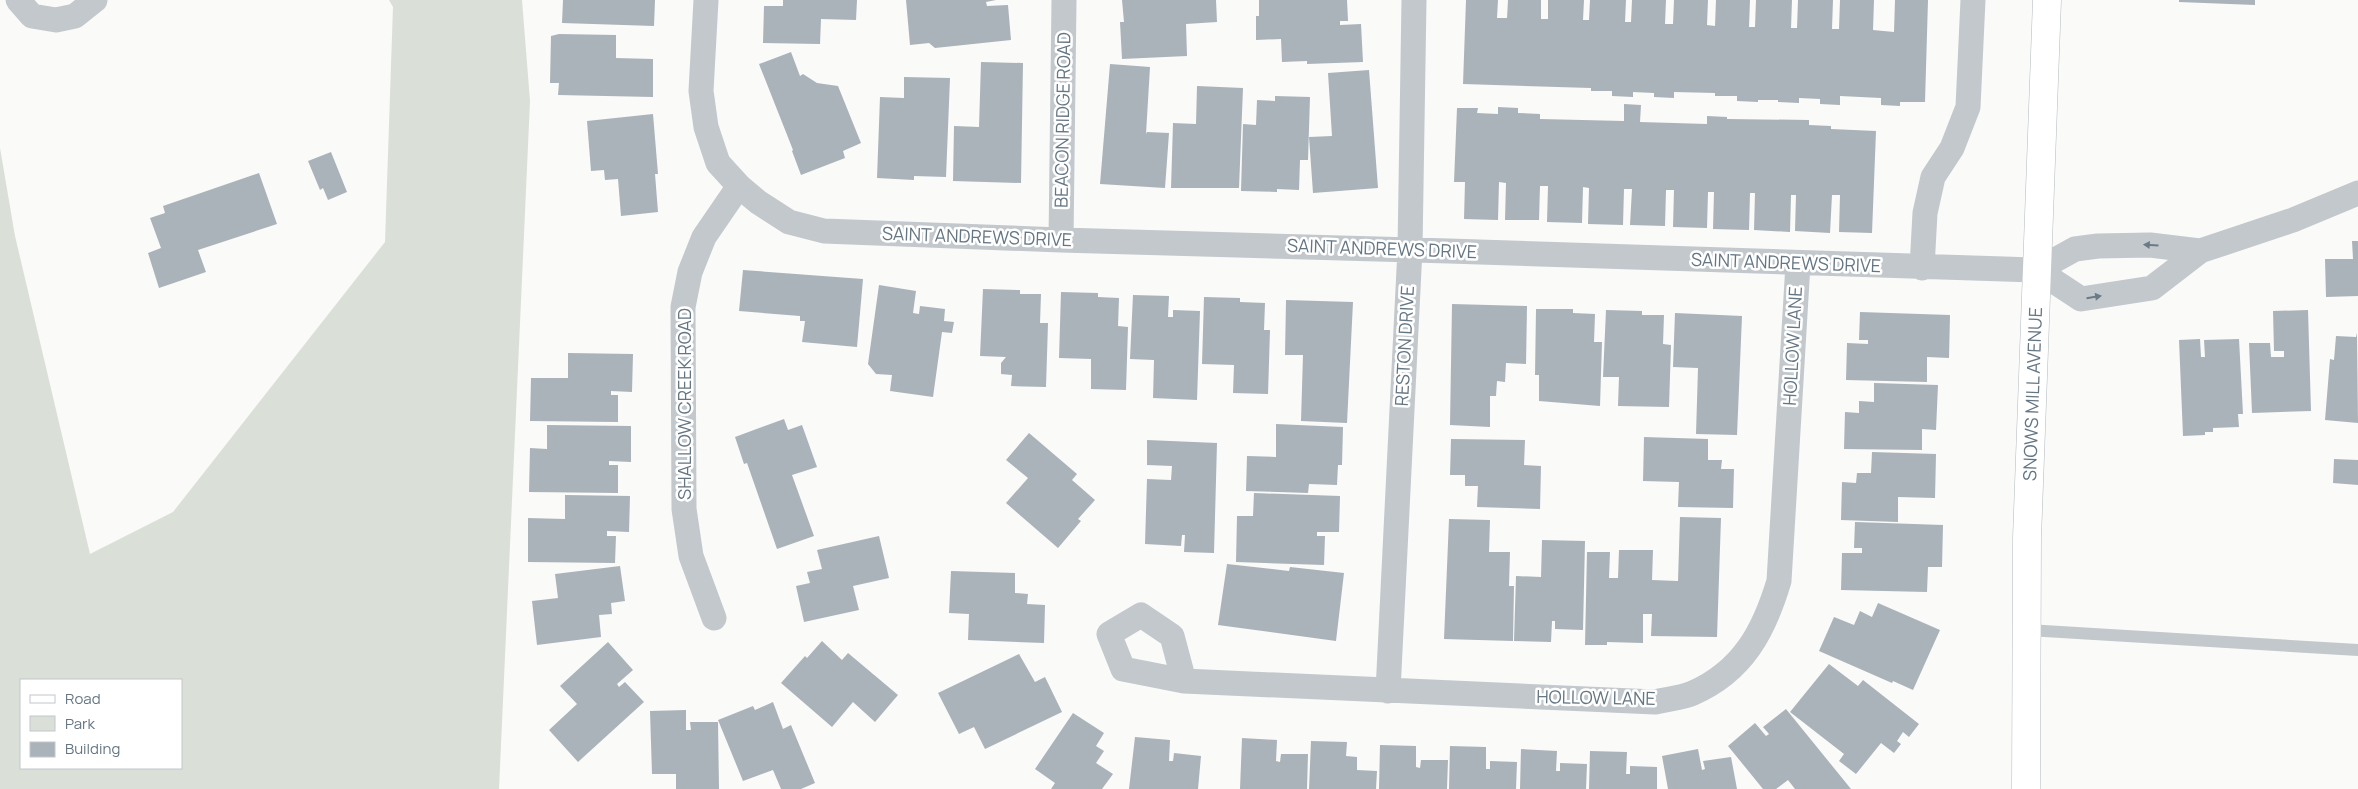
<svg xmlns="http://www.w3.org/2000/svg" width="2358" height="789" font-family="Manrope,sans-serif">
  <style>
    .green { fill: #dadfd7; fill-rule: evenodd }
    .building { fill: #aab3b9 }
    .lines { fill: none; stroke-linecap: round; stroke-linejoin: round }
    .secondary-casing { stroke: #b3babf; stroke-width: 29 }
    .service { stroke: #c3c8cc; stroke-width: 12 }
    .minor { stroke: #c3c8cc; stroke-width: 25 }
    .secondary { stroke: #fff; stroke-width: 28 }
    .oneway { fill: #6a7a87 }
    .labels { text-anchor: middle; stroke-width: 5; stroke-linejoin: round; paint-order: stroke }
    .street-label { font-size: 18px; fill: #657683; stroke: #fff }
  </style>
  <rect width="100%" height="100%" fill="#fafaf8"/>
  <path class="green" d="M389 0H522L530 101 499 789H0V148L15 236 90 554 173 512 385 242 393 7ZM21 680H181V768H21Z"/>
  <path class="building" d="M563 0H655L654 26 562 23Z
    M783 0H857L856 20 821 19 820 44 763 43 764 6H783Z
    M906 0H996L986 2 987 6 1008 5 1011 40 935 48 929 43 910 45Z
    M1122 0H1216L1217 22 1186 24 1187 56 1122 59 1120 22H1124Z
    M1259 0H1347L1348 21H1340V25L1361 24 1363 62 1307 64V61L1282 62 1281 39 1256 40V16H1259Z
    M1466 0H1498L1497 18H1507L1508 0H1541V19H1548V0H1584L1583 20H1589L1590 0H1626L1625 22H1631L1632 0H1666L1665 24H1673L1674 0H1708L1707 25 1715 26 1716 0H1750L1749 27H1755L1756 0H1792L1791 28H1797L1798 0H1833L1832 29H1839L1840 0H1874L1873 30 1894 32 1895 0H1928L1925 102H1900V106L1881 105V98L1840 96V105L1820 104V99L1799 98V103L1778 102V100H1758V102L1737 101V96H1715V93L1674 92V98L1654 97V93L1633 92V97L1612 96V91H1591V88L1463 84Z
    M2179 0H2255V5L2179 2Z
    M559 34 616 35V58L653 59V97L558 95 559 83H550L551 36Z
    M791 52 800 76 803 74 817 83 838 86 861 143 843 151 845 158 801 175 792 151 793 150 759 64Z
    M981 62 1023 63 1021 183 953 181 954 126 979 127Z
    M1110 64 1150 67 1146 134 1147 132 1169 133 1165 188 1100 184Z
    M1369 70 1378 188 1313 193 1309 137 1332 136 1328 73Z
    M904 77 950 78 946 177 914 176V180L877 178 880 97 904 98Z
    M1197 86 1243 88 1239 188H1171L1173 123 1196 124Z
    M1275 96 1310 97 1308 160H1300L1299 190 1277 189V192L1241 191 1243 124 1256 125 1257 100 1275 101Z
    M1624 104 1641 105 1640 122 1707 124V116L1727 117V119L1809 120V125L1831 126V129L1876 131 1872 233 1839 232 1840 195H1832L1830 233 1795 231 1796 195H1791L1790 232 1754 230 1755 193H1750L1749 230 1713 229 1714 192H1708L1707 228 1673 227 1674 190H1666L1665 226 1630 225 1632 189H1624L1623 225 1588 224 1589 188 1583 187 1582 223 1547 222 1548 186H1540L1539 220H1505L1506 183 1499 182 1498 220 1464 219 1465 182H1454L1457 108H1478L1477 113 1498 114V107L1518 108V113L1540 114V119L1624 121Z
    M653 114 658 174H655L658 212 621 216 618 179 605 180 604 170 591 171 587 121Z
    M331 152 347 192 328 200 323 188 320 190 308 161Z
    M259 173 277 224 198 250 206 272 159 288 148 253 161 248 150 218 165 213 163 206Z
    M2352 241H2358V296L2326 297 2325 259H2353Z
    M743 270 863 279 857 347 802 342 805 321H800V316L739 311Z
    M879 285 916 291 913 313 919 314 920 306 945 309 944 321 954 322 952 333 942 332 933 397 890 391 892 375 876 374 868 364Z
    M983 289 1020 290V294H1041L1040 323H1048L1046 387 1011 386 1012 375 1001 374V363L1006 357 980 356Z
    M1061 292 1098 293V297L1119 298 1118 326 1128 327 1126 390 1091 389V359L1059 358Z
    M1133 295 1169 296 1168 317H1173V310L1200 311 1197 400 1153 398 1154 360 1130 359Z
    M1204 297 1240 298V302L1265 303 1264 330H1270L1268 394 1233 393 1234 365 1202 364Z
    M1286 300 1353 302 1347 423 1301 421 1303 355H1285Z
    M1452 304 1527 306 1526 364 1506 363 1505 382 1497 381 1496 396H1490V427L1450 425Z
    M1536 309H1573V313L1595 314 1594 342H1602L1600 406 1539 401V375H1535Z
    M1606 310 1642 311V315H1664L1663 344 1671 345 1669 407 1618 406 1619 377H1603Z
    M2308 310 2311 411 2252 413 2249 343H2270L2271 357H2284V351H2274L2273 311Z
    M1860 312 1950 315 1949 358 1927 357V382L1846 380 1847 343 1868 344V340H1859Z
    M1675 313 1742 316 1737 435 1696 434 1698 368 1673 367Z
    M2357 333 2358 423 2325 420 2330 359 2334 360 2336 336 2356 337Z
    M2200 339 2201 357H2205L2204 340 2239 339 2243 414H2238L2239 427 2213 428V432H2205V435L2183 436 2179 340Z
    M568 353 633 354 632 392 611 391V395H618V422L530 421 531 378H568Z
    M1874 383 1938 385 1936 430 1922 429V450L1844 449 1845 412 1859 413V401L1874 402Z
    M784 419 788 430 802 425 817 467 792 475 814 536 777 549 747 463 744 464 735 437Z
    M1276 424 1343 427 1342 465H1338L1337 485 1309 484 1308 493 1246 491 1247 456 1276 457Z
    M547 425 631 426V462L609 461V465H618V493L529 492 530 448 547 449Z
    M1029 433 1077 474 1072 480 1095 500 1078 519 1081 521 1058 548 1006 503 1028 478 1006 460Z
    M1644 437 1708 439V460H1722L1721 469H1734L1733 508 1678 507 1679 482 1643 481Z
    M1451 439 1525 440 1524 465 1541 466 1540 509 1477 507 1478 486H1465V475H1450Z
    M1147 440 1217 443 1214 553 1184 552 1185 535H1182L1181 546 1145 544 1147 479 1171 480 1172 466 1147 465Z
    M1872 452 1936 454 1935 498 1898 497V522L1841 520 1842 482 1856 483 1857 473H1871Z
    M2334 459 2358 460V485L2333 483Z
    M1254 493 1340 496 1339 532H1317V536H1325L1324 565 1236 562 1237 516H1253Z
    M565 495 630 496 629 532 607 531V536H616L615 563 528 562V518L565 519Z
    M1680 517 1721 518 1717 637 1651 636 1652 614H1643V643L1607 642V645H1585L1587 552H1610L1609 578H1618L1619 550H1653L1652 580 1678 581Z
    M1449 519 1490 520 1489 552H1510L1509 586H1514L1513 641 1444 639Z
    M1855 522 1943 525 1942 567H1928L1927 592 1841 590 1842 553H1862V548H1854Z
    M879 536 889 578 853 586 859 610 804 622 796 586 810 583 807 572 822 569 817 550Z
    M1542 540 1585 541 1583 630 1555 629V621H1552L1551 642 1514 641 1516 576 1541 577Z
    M1227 564 1289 571 1290 567 1344 573 1336 641 1218 625Z
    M620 566 625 601 611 603 612 614 599 615 601 637 537 645 532 601 558 598 555 574Z
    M951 571 1015 573V593L1028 594 1027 604 1045 605 1044 643 968 640 969 614 949 613Z
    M1878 603 1940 630 1913 690 1893 681 1892 683 1819 651 1834 617 1854 625 1860 611 1872 617Z
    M822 641 842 660 848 653 898 695 875 722 853 702 832 727 781 683 805 656 807 658Z
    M608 642 633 670 617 684 619 687 625 682 644 702 578 762 549 730 577 704 560 686Z
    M1019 654 1035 682 1045 677 1062 712 985 749 974 727 959 734 938 693Z
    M1829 664 1858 686 1863 680 1919 724 1909 737 1903 732 1897 741 1901 744 1894 753 1881 743 1856 774 1839 761 1844 754 1790 712Z
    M773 702 783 729 791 725 815 783 801 789H781L773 770 743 781 718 720 753 706 755 710Z
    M1786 709 1851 789H1795L1788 780 1776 789H1763L1728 746 1755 723 1766 736 1769 734 1763 727Z
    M686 710V730H691L690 722H718L719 789H676V774H652L650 711Z
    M1073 713 1104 733 1096 746 1104 751 1096 763 1113 774 1102 789H1051L1055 783 1035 769Z
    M1135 737 1170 740 1169 761H1173L1174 753 1201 756 1198 789H1129Z
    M1242 738 1277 740 1276 761 1280 762 1281 754H1308L1307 789H1240Z
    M1311 741 1347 742 1346 756 1357 757V770L1377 771 1376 789H1309Z
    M1380 745 1416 746V767L1420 768 1421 760H1448L1447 789H1379Z
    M1450 746 1486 747V769H1490V761L1517 762 1516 789H1449Z
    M1521 749 1557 751 1556 771H1560V763L1587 764 1586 789H1520Z
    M1698 749 1702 770 1705 769 1703 761 1731 757 1737 789H1668L1662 756Z
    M1590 751 1627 752 1626 774H1630V766L1657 767V789H1589Z"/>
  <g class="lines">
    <g class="secondary-casing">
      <path id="secondary" d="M2026 789 2027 538 2047 0"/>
    </g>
    <path class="service" d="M2026 630 2358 650"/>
    <path class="minor" d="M18 0 32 16 56 20 75 16 95 0
      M706 0 701 91 706 127 718 163 739 186 704 237 690 272 683 307 684 509 691 556 714 618
      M739 186 758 202 789 222 824 231 1061 240 1449 251 2004 269 2037 270 2075 249 2098 246 2150 245 2200 251
      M1061 240 1064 0
      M1922 268 1925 213 1933 177 1952 148 1968 107 1973 0
      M2037 270 2081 299 2152 288 2200 251 2293 220 2358 193
      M1184 681 1172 636 1141 615 1109 634 1123 669 1184 681 1655 702C1667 699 1682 698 1693 693 1743 671 1764 631 1779 581L1798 264
      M1388 691 1410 249 1414 0"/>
    <use href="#secondary" class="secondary"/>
  </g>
  <defs><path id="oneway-solid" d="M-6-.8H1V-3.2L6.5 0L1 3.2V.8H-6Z" transform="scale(1.25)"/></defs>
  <g class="oneway">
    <use href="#oneway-solid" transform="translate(2151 245) rotate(-176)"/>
    <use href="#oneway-solid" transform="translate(2094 297) rotate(-9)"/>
  </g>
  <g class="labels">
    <g class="street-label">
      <text transform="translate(1063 120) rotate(-89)" y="6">BEACON RIDGE ROAD</text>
      <text transform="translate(977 237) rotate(2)" y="6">SAINT ANDREWS DRIVE</text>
      <text transform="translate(1382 249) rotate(2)" y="6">SAINT ANDREWS DRIVE</text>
      <text transform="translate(1786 263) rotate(2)" y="6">SAINT ANDREWS DRIVE</text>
      <text transform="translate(1405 346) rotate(-87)" y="6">RESTON DRIVE</text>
      <text transform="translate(1793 346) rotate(-87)" y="6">HOLLOW LANE</text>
      <text transform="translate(2033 394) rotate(-88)" y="6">SNOWS MILL AVENUE</text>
      <text transform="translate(685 404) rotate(-90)" y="6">SHALLOW CREEK ROAD</text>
      <text transform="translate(1596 698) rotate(1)" y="6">HOLLOW LANE</text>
    </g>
  </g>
  <rect x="20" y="679" width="162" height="90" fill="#ffffff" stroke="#c1c8cd"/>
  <rect x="30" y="695" width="25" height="8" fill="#ffffff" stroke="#c1c8cd"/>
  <text x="65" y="704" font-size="15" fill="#657683">Road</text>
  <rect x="30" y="716" width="25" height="15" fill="#dadfd7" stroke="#c1c8cd"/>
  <text x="65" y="729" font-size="15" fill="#657683">Park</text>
  <rect x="30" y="742" width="25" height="15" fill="#aab3b9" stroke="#c1c8cd"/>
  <text x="65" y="754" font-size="15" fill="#657683">Building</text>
</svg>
